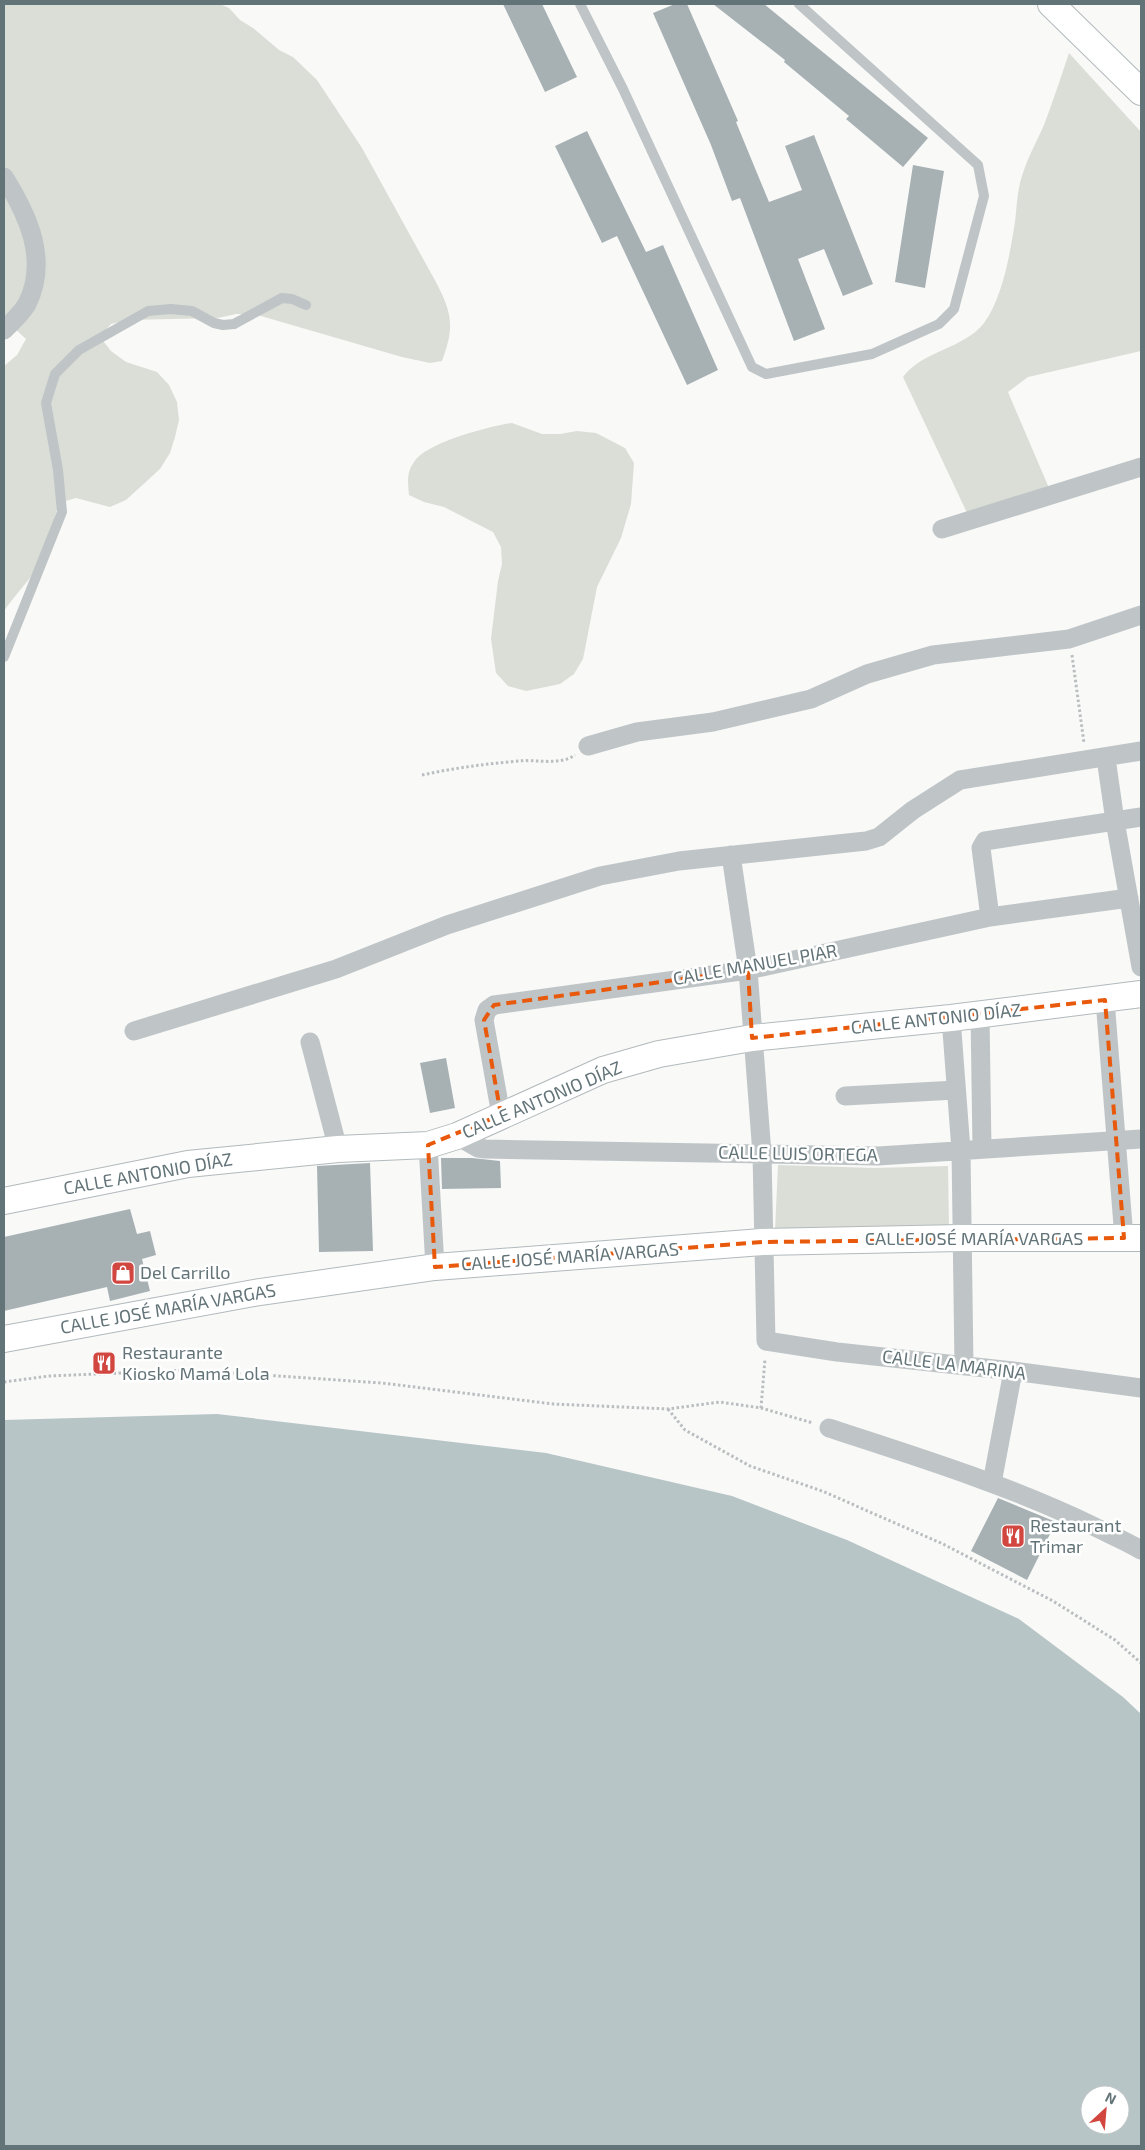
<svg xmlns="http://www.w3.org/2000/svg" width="1145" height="2150" font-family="'Exo 2',sans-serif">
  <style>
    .green { fill: #dbded7 }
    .water { fill: #b7c5c6; fill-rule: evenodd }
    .building { fill: #a7b1b4 }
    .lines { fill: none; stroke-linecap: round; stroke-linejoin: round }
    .secondary-casing { stroke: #b2b9bc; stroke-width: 28 }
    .path { stroke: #babec0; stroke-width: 3; stroke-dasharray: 2.5 2.5; stroke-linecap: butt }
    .lane { stroke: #bfc5c7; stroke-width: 10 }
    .street { stroke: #bfc5c7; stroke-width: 19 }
    .secondary { stroke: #fff; stroke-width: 26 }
    .marked { fill: none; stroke: #e8590c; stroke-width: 4; stroke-dasharray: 10 6; stroke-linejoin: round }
    .labels { text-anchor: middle; stroke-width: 5; stroke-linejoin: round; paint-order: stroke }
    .street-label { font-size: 18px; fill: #637479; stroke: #fff }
    .poi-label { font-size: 18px; fill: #637479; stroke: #fff; text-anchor: start }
  </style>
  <rect width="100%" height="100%" fill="#f9f9f8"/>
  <path class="green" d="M4 4H220L229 8 240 20 253 28 279 50 293 57 317 80 362 148 437 284C453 315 454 329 442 361L430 363 402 357 254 314H236L218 318 128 320 111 324 100 337 111 351 126 362 157 372 169 385 177 402 179 420 175 437 170 453 160 469 126 500 110 507 76 498 59 503C52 524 49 547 38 567 28 582 14 596 4 611V366L17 355 26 339 12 326H4Z
    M1069 53 1141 132V351L1028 377 1008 392 1049 488 969 517 903 377C923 350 964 349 984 323 1003 297 1010 253 1015 222 1017 205 1017 190 1023 173 1028 157 1037 141 1044 125 1053 101 1061 77 1069 53Z
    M512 423 542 434H560L577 431 596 433 625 448 634 463 631 504 621 538 597 587 583 659 574 674 560 684 526 691 508 686 496 673 491 639 498 581 502 564 501 547 493 532 444 507 424 502 409 495C408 483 406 473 414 462 425 443 490 426 512 423Z
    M778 1165 874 1168 948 1166 949 1228 775 1230Z"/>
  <path class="water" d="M217 1414 546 1453 732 1496 847 1540 1019 1619 1123 1697 1141 1714V2146H4V1420ZM1090 2095H1120V2125H1090Z"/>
  <path class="building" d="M503 4H542L577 77 545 92Z
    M675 4H687L738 121 736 122 769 202 802 190 785 146 814 135 873 284 843 296 824 249 798 259 825 329 794 341 740 198 732 201 711 145 653 13Z
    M713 4H764L928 138 903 167 846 119 849 116 784 62 785 60Z
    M587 131 646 252 663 245 718 370 687 385 617 236 602 243 555 146Z
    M913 165 944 171 925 288 895 282Z
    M446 1058 455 1108 430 1113 420 1063Z
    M441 1158H472L500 1161 501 1188 442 1189Z
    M370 1163 373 1251 319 1252 317 1166Z
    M130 1209 137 1234 150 1231 156 1255 142 1259 150 1291 110 1301 107 1287 4 1311V1237Z
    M998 1498 1056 1522 1027 1580 971 1551Z"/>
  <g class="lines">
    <g class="secondary-casing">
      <path id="secondary" d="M1051 4 1141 92
        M4 1201 188 1164 338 1149 428 1145 457 1136 603 1070 659 1054 752 1038 951 1018 1141 994
        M4 1339 254 1293 435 1267 762 1242 961 1238H1141"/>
    </g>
    <path class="path" d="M1072 655 1084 743
      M422 775C454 768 485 764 518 761 536 759 559 766 575 755
      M4 1382 49 1376 189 1370 382 1383 553 1404 668 1409 720 1402 761 1408 813 1423
      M761 1408 765 1359
      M668 1409 685 1430 750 1466 822 1491 941 1543 1053 1601 1115 1640 1141 1663"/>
    <path class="lane" d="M580 4 623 89 752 367 766 374 872 354 939 324 954 309 984 196 978 165 799 4
      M4 657 62 512 58 470 46 403 55 374 79 350 148 311 171 309 192 311 214 323 223 325 234 324 282 298 292 299 306 305"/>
    <path class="street" d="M4 177C28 215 49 260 27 304 21 314 12 322 4 330
      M942 529 1141 467
      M588 746 637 732 713 722 811 699 867 674 933 655 1069 639 1141 615
      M1106 758 1115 821 1141 967
      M731 855 748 970 762 1154 766 1341 837 1352 1013 1371 1141 1388
      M990 917 981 848 985 841 1141 817
      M1105 1000 1124 1238
      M980 1014 982 1149
      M951 1018 961 1150 964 1366
      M134 1031 336 969 447 925 600 876 679 861 866 841 879 837 913 810 960 780 1141 751
      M310 1042 338 1149
      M845 1096 956 1090
      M501 1115 484 1020 487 1010 494 1005 748 970 990 917 1129 898
      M457 1136 478 1148 485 1149 878 1156 1141 1139
      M428 1145 435 1267
      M829 1428C918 1457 1008 1485 1093 1526 1109 1534 1126 1541 1141 1550
      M992 1483 1013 1371"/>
    <use href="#secondary" class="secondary"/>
  </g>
  <path class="marked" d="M748 970 752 1038 1105 1000 1124 1238 762 1242 435 1267 428 1145 501 1115 484 1020 494 1005Z"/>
  <defs>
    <g id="shop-square" transform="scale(1.25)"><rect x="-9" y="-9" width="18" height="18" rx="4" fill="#d24640" stroke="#fff"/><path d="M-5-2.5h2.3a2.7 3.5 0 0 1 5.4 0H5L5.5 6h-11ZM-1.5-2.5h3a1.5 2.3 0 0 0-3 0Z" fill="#fff"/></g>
    <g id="restaurant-square" transform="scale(1.25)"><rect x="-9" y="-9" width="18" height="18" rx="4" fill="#d24640" stroke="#fff"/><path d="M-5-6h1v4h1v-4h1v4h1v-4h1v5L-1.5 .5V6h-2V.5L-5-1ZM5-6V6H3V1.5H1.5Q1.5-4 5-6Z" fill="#fff"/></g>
  </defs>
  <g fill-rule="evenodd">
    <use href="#shop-square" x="123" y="1273"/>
    <use href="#restaurant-square" x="104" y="1363"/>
    <use href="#restaurant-square" x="1013" y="1536"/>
  </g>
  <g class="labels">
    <g class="street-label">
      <text transform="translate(755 965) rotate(-10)" y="6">CALLE MANUEL PIAR</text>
      <text transform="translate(936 1019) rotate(-6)" y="6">CALLE ANTONIO DÍAZ</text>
      <text transform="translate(542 1100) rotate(-23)" y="6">CALLE ANTONIO DÍAZ</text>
      <text transform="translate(798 1154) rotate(1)" y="6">CALLE LUIS ORTEGA</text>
      <text transform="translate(148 1174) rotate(-10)" y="6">CALLE ANTONIO DÍAZ</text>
      <text x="974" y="1245">CALLE JOSÉ MARÍA VARGAS</text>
      <text transform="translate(570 1257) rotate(-4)" y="6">CALLE JOSÉ MARÍA VARGAS</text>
      <text transform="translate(168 1309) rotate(-10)" y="6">CALLE JOSÉ MARÍA VARGAS</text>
      <text transform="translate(954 1365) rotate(7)" y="6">CALLE LA MARINA</text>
    </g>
    <g class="poi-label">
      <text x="140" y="1279">Del Carrillo</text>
      <text x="122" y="1359">Restaurante<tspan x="122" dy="21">Kiosko Mamá Lola</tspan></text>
      <text x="1030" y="1532">Restaurant<tspan x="1030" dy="21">Trimar</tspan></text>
    </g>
  </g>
  <rect width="1145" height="2150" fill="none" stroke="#637479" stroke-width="10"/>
  <g transform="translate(1105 2110) rotate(26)"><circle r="24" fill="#ffffff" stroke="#c1c7c9"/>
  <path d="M0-4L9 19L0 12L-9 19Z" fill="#d24640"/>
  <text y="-8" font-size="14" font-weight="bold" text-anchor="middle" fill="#637479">N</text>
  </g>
</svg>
